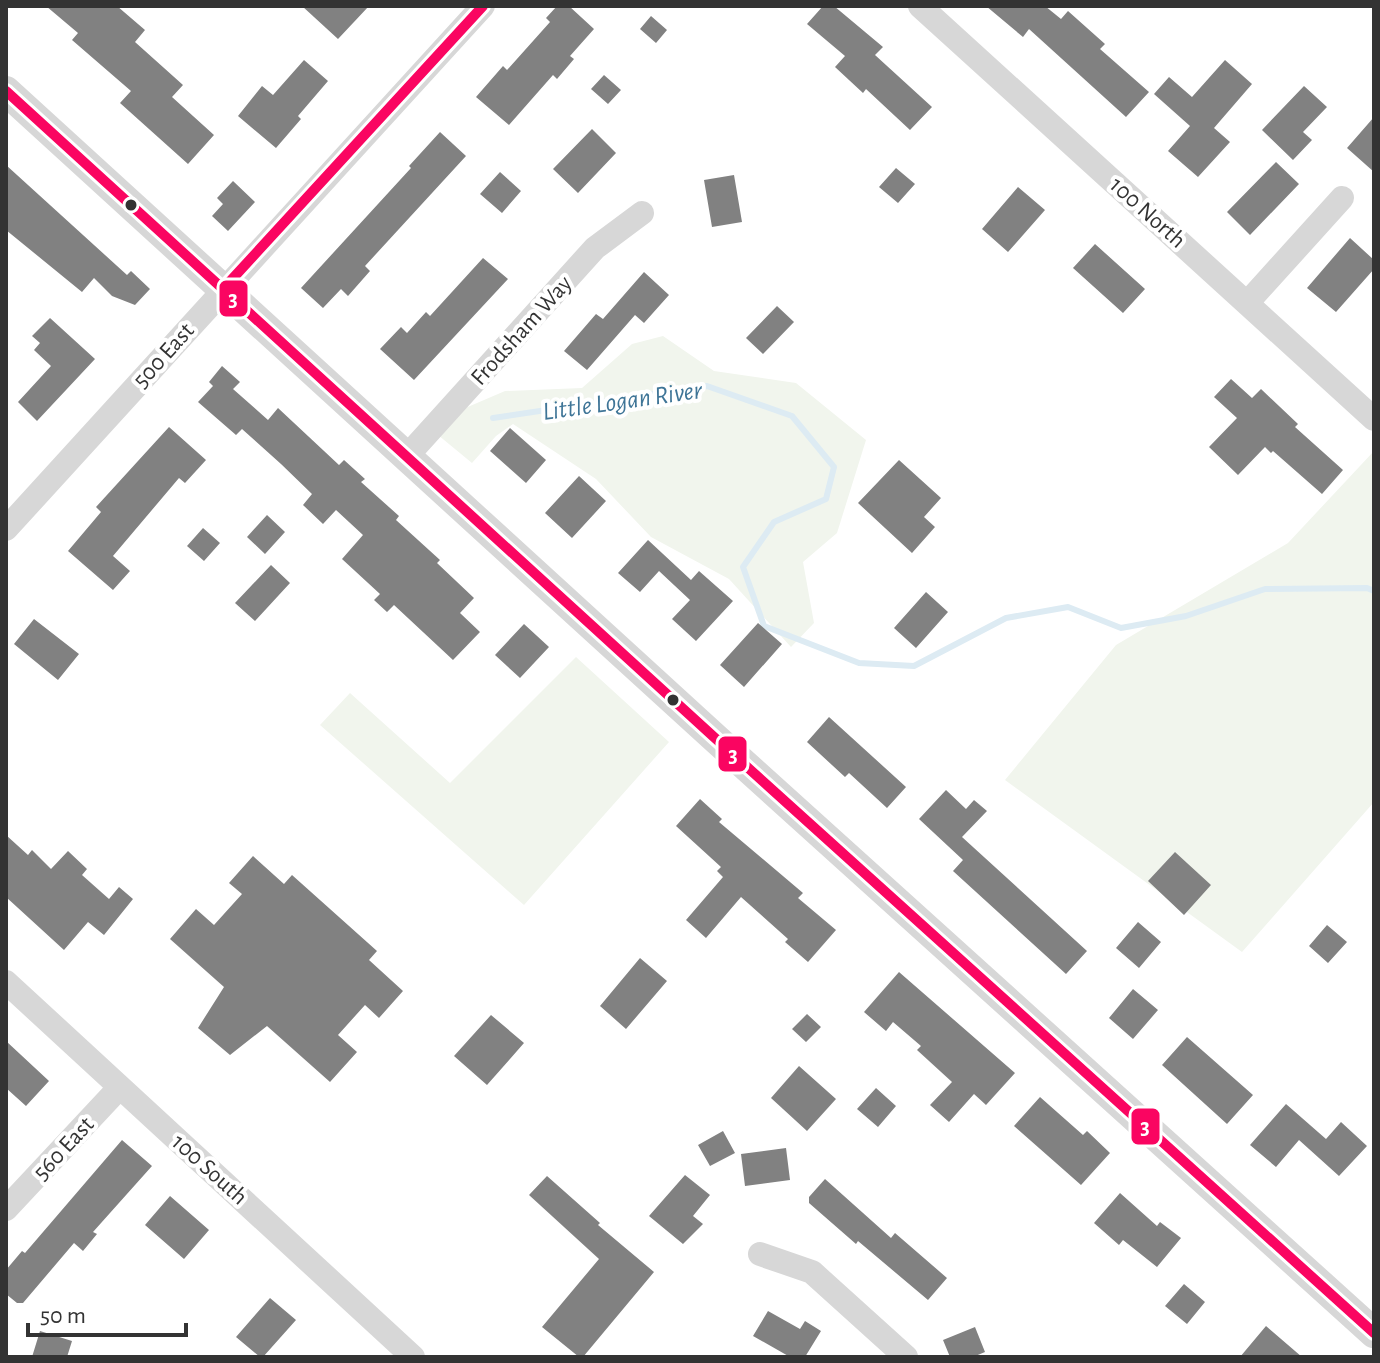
<svg xmlns="http://www.w3.org/2000/svg" width="1380" height="1363" font-family="'Alegreya Sans',sans-serif">
  <style>
    .green { fill: #f1f5ed }
    .lines { fill: none; stroke-linecap: round; stroke-linejoin: round }
    .stream { stroke: #ddebf3; stroke-width: 6 }
    .building { fill: #818181 }
    .minor { stroke: #d7d7d7; stroke-width: 24 }
    .tertiary { stroke: #d7d7d7; stroke-width: 30 }
    .bus-1-casing { stroke: #fff; stroke-width: 16 }
    .bus-1 { stroke: #fa0561; stroke-width: 10 }
    .bus-dot { fill: #333; stroke: #fff; stroke-width: 3 }
    .labels { text-anchor: middle; stroke-width: 8; stroke-linejoin: round; paint-order: stroke }
    .street-label { font-size: 24px; fill: #333; stroke: #fff }
    .water-label { font-size: 26px; font-style: italic; fill: #3f7597; stroke: #fff }
    .line-badge { stroke: #fff; stroke-width: 3 }
    .badge-label { font-size: 22px; text-anchor: middle; font-weight: bold; fill: #fff }
  </style>
  <rect width="100%" height="100%" fill="#fff"/>
  <path class="green" d="M663 336 714 371 796 383 866 440 837 533 803 562 814 623 791 647 729 579 651 537 596 479 513 424 496 436 472 463 438 435 463 409 505 391 582 388 632 344Z
    M1374 451V802L1242 952 1005 780 1116 645 1288 543Z
    M576 657 669 742 524 905 320 725 350 693 450 783Z"/>
  <g class="lines">
    <path class="stream" d="M493 418 707 386 792 416 834 467 826 499 774 522 743 567 764 626 859 663 914 666 1006 618 1068 607 1121 628 1186 616 1265 589 1367 588 1374 591"/>
  </g>
  <path class="building" d="M46 6H117L145 30 135 42 183 85 172 97 214 135 188 164 120 103 131 91 72 40 78 33Z
    M302 6H369L338 39Z
    M557 6H569L594 29 570 56 574 59 557 79 553 75 509 125 476 97 503 66 507 70 550 22 546 18Z
    M823 6H834L883 47 875 55 932 107 910 130 866 89 863 93 835 67 845 56 807 24Z
    M986 6H1045L1061 19 1068 11 1105 44 1100 49 1149 92 1126 117 1029 29 1023 37Z
    M651 16 667 30 656 43 640 29Z
    M304 60 328 81 298 116 301 119 276 148 238 116 262 86 273 95Z
    M1225 60 1252 84 1214 128 1230 142 1198 177 1168 151 1190 126 1154 94 1169 77 1192 97Z
    M604 75 621 90 608 104 591 89Z
    M1304 86 1327 107 1303 132 1312 140 1293 160 1262 130Z
    M1374 117V172L1347 148Z
    M592 129 616 153 578 193 553 169Z
    M440 132 466 156 365 266 370 271 348 296 341 289 323 308 301 288 411 168 409 166Z
    M1276 162 1299 184 1250 235 1227 212Z
    M6 165 127 275 131 271 150 289 135 305 112 296 94 278 82 292 6 230Z
    M896 168 915 184 898 203 879 187Z
    M500 172 521 191 502 213 480 194Z
    M734 175 742 222 712 227 704 180Z
    M233 181 255 202 228 231 212 216 223 204 217 198Z
    M1018 187 1045 210 1008 252 982 229Z
    M1350 238 1374 260V269L1336 312 1307 288Z
    M1095 244 1145 289 1123 313 1073 268Z
    M483 258 508 279 414 380 380 349 401 327 407 333 426 312 430 316Z
    M644 272 669 295 644 323 635 315 587 370 564 351 596 314 603 319Z
    M777 306 794 322 763 354 746 338Z
    M50 318 95 359 37 421 18 402 51 366 34 350 40 343 32 336Z
    M222 366 240 382 233 389 268 420 278 408 339 465 344 460 365 479 361 482 399 516 396 520 440 560 437 563 474 598 460 613 480 632 453 660 394 605 387 612 374 600 380 594 342 559 363 535 336 510 323 524 303 505 312 494 281 464 242 429 236 435 198 402 213 386 209 382Z
    M1231 379 1252 398 1261 389 1298 424 1295 427 1343 470 1322 494 1273 451 1271 453 1265 447 1238 475 1209 447 1237 418 1214 397Z
    M169 427 206 460 185 483 179 478 113 556 130 571 113 590 68 551 101 512 96 507Z
    M510 428 546 460 526 483 490 451Z
    M899 460 941 498 924 517 935 527 912 553 858 503Z
    M579 476 606 501 572 538 545 513Z
    M267 515 285 532 265 554 247 537Z
    M203 528 220 543 204 561 187 546Z
    M648 540 691 580 699 571 733 601 696 641 672 619 690 600 659 571 640 592 618 573Z
    M271 565 290 583 255 621 235 603Z
    M926 592 948 612 916 648 894 628Z
    M34 619 79 654 58 680 14 644Z
    M758 623 782 644 744 687 720 665Z
    M524 624 549 647 520 678 495 655Z
    M829 717 906 787 887 808 849 773 845 777 807 742Z
    M946 790 966 809 974 800 987 811 962 837 1087 951 1066 974 953 871 963 860 919 819Z
    M700 799 722 819 719 822 803 893 798 898 836 930 808 962 785 942 788 939 741 897 706 938 686 920 723 877 717 871 721 867 676 826Z
    M6 835 28 855 32 850 51 869 68 851 87 869 82 875 109 899 119 887 133 899 104 935 88 922 64 950 6 897Z
    M1175 852 1211 885 1184 915 1148 881Z
    M253 856 284 884 292 875 377 951 369 960 403 991 379 1018 365 1005 338 1035 357 1052 330 1082 267 1026 230 1055 198 1028 224 987 170 939 196 909 214 925 242 894 229 883Z
    M1138 922 1161 942 1139 968 1116 948Z
    M1327 925 1347 942 1328 963 1309 946Z
    M640 958 667 981 626 1029 600 1006Z
    M899 972 1015 1073 986 1105 974 1094 949 1122 930 1105 952 1082 917 1050 921 1046 893 1022 886 1031 864 1012Z
    M1133 989 1158 1010 1133 1039 1109 1018Z
    M807 1014 821 1027 806 1042 792 1029Z
    M491 1015 524 1043 487 1085 454 1056Z
    M1187 1037 1253 1095 1227 1124 1162 1065Z
    M6 1041 49 1081 26 1106 6 1088Z
    M799 1066 836 1099 807 1131 771 1098Z
    M876 1088 896 1106 878 1127 857 1109Z
    M1040 1097 1083 1135 1087 1131 1110 1153 1081 1185 1014 1126Z
    M1286 1104 1326 1139 1341 1122 1367 1146 1339 1176 1299 1140 1276 1167 1250 1145Z
    M723 1131 735 1153 710 1166 698 1145Z
    M122 1140 152 1166 93 1232 97 1234 83 1251 74 1243 23 1303H17L6 1294V1270L22 1251 25 1253Z
    M786 1148 790 1180 745 1186 741 1154Z
    M685 1175 710 1195 693 1216 703 1224 683 1244 649 1216Z
    M547 1176 600 1223 598 1225 654 1272 583 1357H579L542 1327 599 1259 529 1195Z
    M825 1179 891 1238 895 1233 947 1278 928 1300 858 1241 856 1244 809 1203V1197Z
    M1120 1193 1157 1226 1160 1222 1181 1238 1157 1267 1123 1240 1119 1245 1094 1223Z
    M170 1196 209 1230 184 1259 145 1225Z
    M1184 1284 1205 1302 1187 1324 1165 1306Z
    M270 1298 296 1320 263 1357H260L236 1337Z
    M768 1311 800 1329 805 1321 821 1331 805 1357H790L753 1336Z
    M1266 1326 1302 1357H1240Z
    M975 1327 985 1352 973 1357H950L943 1340Z
    M40 1331 72 1341 67 1357H32Z"/>
  <g class="lines">
    <path class="minor" d="M920 6 1374 419
      M1248 302 1342 198
      M408 455 595 248 642 213
      M6 529 483 6
      M6 982 413 1357
      M6 1209 120 1087
      M760 1254 812 1272 906 1357"/>
    <path class="tertiary" d="M6 91 715 738 1374 1333"/>
    <g class="bus-1-casing">
      <path id="bus-1" d="M6 91 715 738 1374 1333
        M223 289 483 6"/>
    </g>
    <use href="#bus-1" class="bus-1"/>
  </g>
  <g class="bus-dot">
    <circle cx="131" cy="205" r="7"/>
    <circle cx="673" cy="700" r="7"/>
  </g>
  <g class="labels">
    <g class="street-label">
      <text transform="translate(1148 212) rotate(42)" y="8">100 North</text>
      <text transform="translate(521 330) rotate(-48)" y="8">Frodsham Way</text>
      <text transform="translate(163 355) rotate(-48)" y="8">500 East</text>
      <text transform="translate(63 1148) rotate(-47)" y="8">560 East</text>
      <text transform="translate(210 1169) rotate(42)" y="8">100 South</text>
    </g>
    <g class="water-label">
      <text transform="translate(622 400) rotate(-8)" y="9">Little Logan River</text>
    </g>
  </g>
  <g class="line-badge">
    <rect x="218" y="279" width="31" height="39" rx="8" fill="#fa0561"/>
    <rect x="717" y="735" width="31" height="38" rx="8" fill="#fa0561"/>
    <rect x="1130" y="1107" width="31" height="39" rx="8" fill="#fa0561"/>
  </g>
  <g class="badge-label">
    <text x="233" y="306">3</text>
    <text x="733" y="762">3</text>
    <text x="1145" y="1134">3</text>
  </g>
  <rect width="1380" height="1363" fill="none" stroke="#333333" stroke-width="16"/>
  <path d="M28 1323v12h158v-12" fill="none" stroke="#333333" stroke-width="4"/>
  <text x="40" y="1323" font-size="24" fill="#333333" stroke="#ffffff" stroke-width="6" paint-order="stroke">50 m</text>
</svg>
